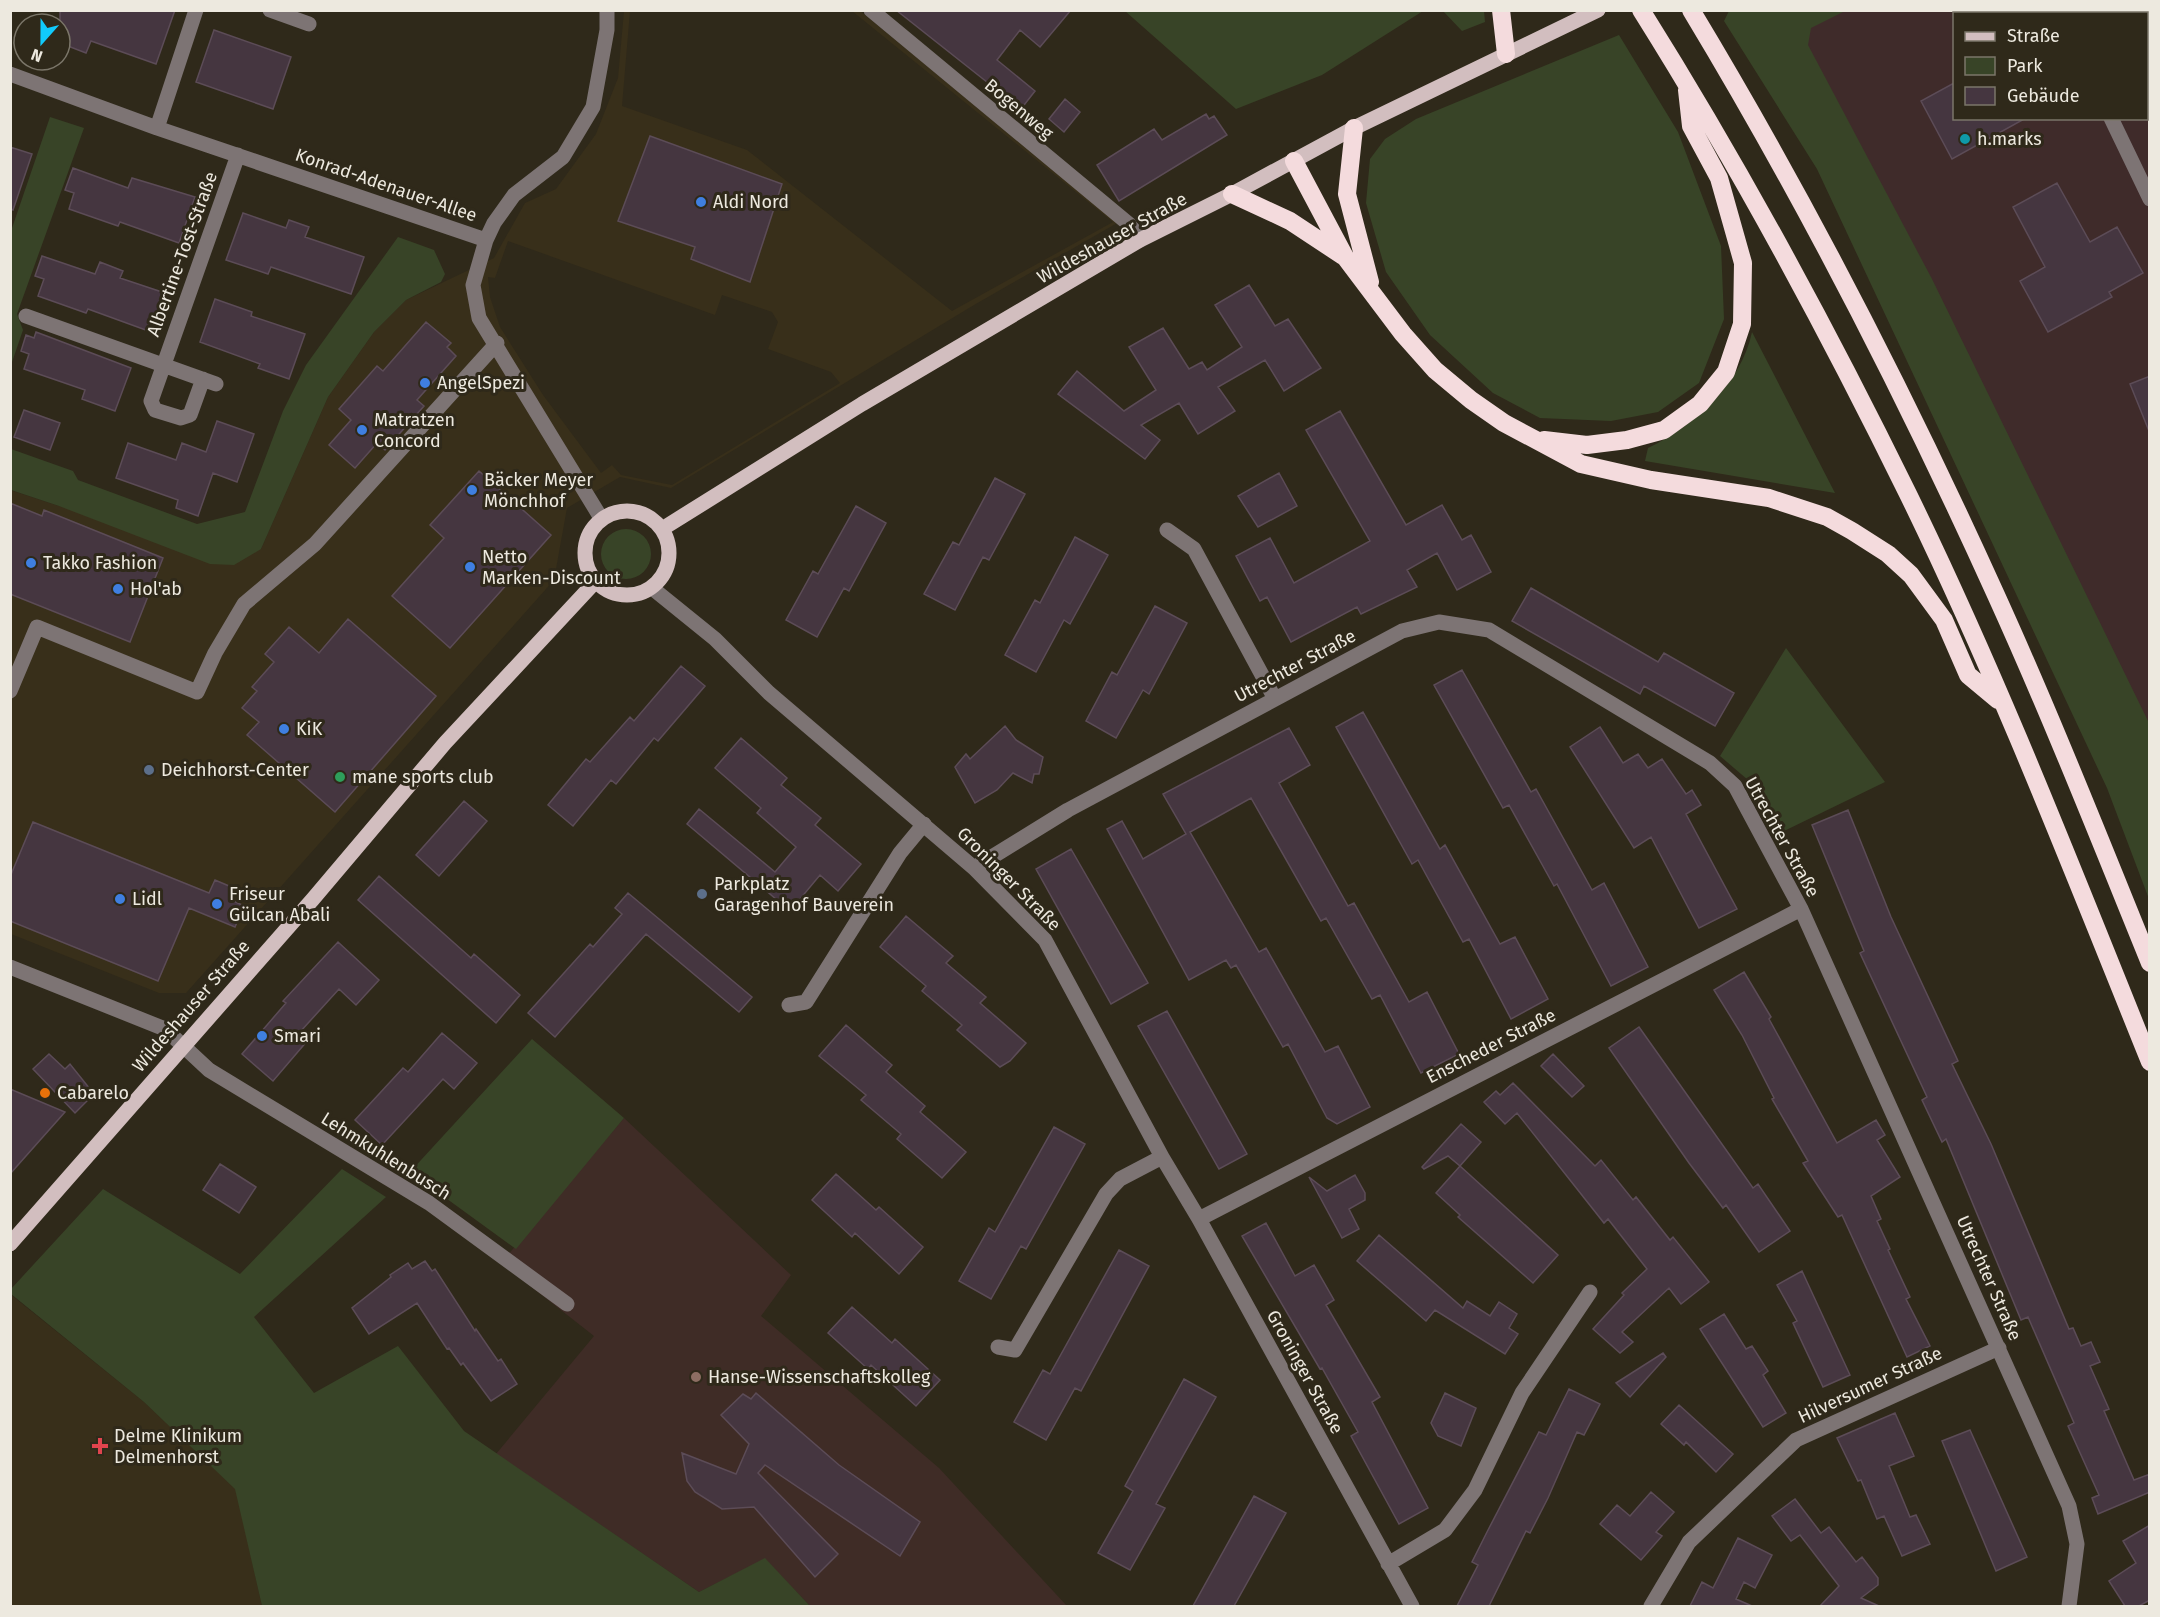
<svg xmlns="http://www.w3.org/2000/svg" width="2160" height="1617" font-family="'Fira Sans',sans-serif">
  <style>
    .built { fill: #382f1a; fill-rule: evenodd }
    .industrial { fill: #3f2b2a; fill-rule: evenodd }
    .education { fill: #3f2c26 }
    .green { fill: #384427 }
    .building { fill: #453640; stroke: #5c4c57; stroke-width: 1.5 }
    .lines { fill: none; stroke-linecap: round; stroke-linejoin: round }
    .minor { stroke: #7d7474; stroke-width: 15 }
    .major { stroke: #d2bebf; stroke-width: 15 }
    .highway { stroke: #f4dbdd; stroke-width: 18 }
    .culture-dot { fill: #0f9aa8; stroke: #2f291a; stroke-width: 2 }
    .shop-dot { fill: #3f7fe0; stroke: #2f291a; stroke-width: 2 }
    .service-dot { fill: #5c6f8a; stroke: #2f291a; stroke-width: 2 }
    .leisure-dot { fill: #2e9e5b; stroke: #2f291a; stroke-width: 2 }
    .food-dot { fill: #e8710a; stroke: #2f291a; stroke-width: 2 }
    .education-dot { fill: #8d6e63; stroke: #2f291a; stroke-width: 2 }
    .health-dot { fill: #e0444e; stroke: #2f291a; stroke-width: 2 }
    .labels { text-anchor: middle; stroke-width: 6; stroke-linejoin: round; paint-order: stroke }
    .street-label { font-size: 18px; fill: #ede9df; stroke: #2f291a }
    .poi-label { font-size: 18px; fill: #ede9df; stroke: #2f291a; text-anchor: start }
  </style>
  <rect width="100%" height="100%" fill="#2f291a"/>
  <path class="built" d="M624 11H630L622 106 747 150 952 311 1113 222 852 11H860L1119 222 974 305 671 488 620 477 567 508 554 580 186 993H159L11 934 10 490 59 506 261 549 328 397 374 332 406 300 494 258 525 203 556 189 596 134 618 78ZM650 136 782 184 750 281 691 259 695 247 619 220ZM508 241 715 315 722 295 772 312 778 322 768 349 831 372 840 383 672 485 621 475 612 465 601 473 543 395 500 327 490 297 488 277 495 278Z
    M10 1294 144 1402 236 1489 262 1606H11Z"/>
  <path class="industrial" d="M1803 11H2149V784L1764 29ZM1954 14H2146V118H1954Z"/>
  <path class="education" d="M624 1118 791 1275 761 1316 939 1468 1067 1606H810L765 1559 699 1592 496 1454 594 1336 501 1263Z"/>
  <path class="green" d="M1125 11H1423L1322 75 1236 109Z
    M1443 11H1484L1485 22 1462 31Z
    M1729 11H1845L1811 28 1808 45 1932 279 2149 723V899L2107 788 1817 169 1724 21Z
    M1619 35 1678 132 1721 246 1724 319 1699 383 1658 412 1611 421 1540 418 1493 393 1430 335 1386 272 1366 203 1370 159 1385 139 1416 119Z
    M50 117 84 128 17 314 23 330 11 365V231Z
    M398 237 434 250 445 274 441 282 406 300 374 332 328 397 261 549 234 565 210 564 59 506 11 490V449L73 471 78 480 197 524 245 512 283 411 306 365Z
    M1752 332 1835 493 1645 461 1648 448C1694 426 1741 384 1752 332Z
    M601 554a25 25 0 1 1 50 0a25 25 0 1 1-50 0Z
    M1786 648 1885 782 1782 832 1755 786 1720 756Z
    M532 1039 624 1118 516 1249 410 1172Z
    M342 1169 386 1197 254 1317 314 1393 398 1346 464 1431 699 1592 765 1558 810 1606H262L235 1489 144 1402 11 1294V1289L103 1189 240 1274Z"/>
  <path class="building" d="M60 10H175L156 64 91 41 86 53 60 43Z
    M896 10H1071L1040 47 1020 30 997 60 1035 91 1021 109Z
    M214 30 291 57 273 109 196 82Z
    M1954 83V118H2026L1952 159 1921 101Z
    M1065 99 1080 112 1064 132 1049 119Z
    M1206 114 1209 119 1214 116 1227 135 1119 201 1097 165 1154 129 1162 140Z
    M650 136 782 184 750 282 691 259 695 247 618 221Z
    M10 147 32 154 13 210 10 209Z
    M73 168 128 188 132 178 195 197 179 243 120 222 118 226 69 209 74 193 65 190Z
    M2057 183 2090 242 2117 227 2143 273 2109 292 2112 297 2048 332 2020 281 2045 267 2013 207Z
    M243 213 286 228 289 220 309 227 305 237 364 257 351 294 271 267 268 274 226 260Z
    M42 256 95 274 100 262 123 271 120 278 168 294 154 333 88 309 86 313 38 296 44 279 35 276Z
    M1249 285 1275 326 1288 319 1321 368 1284 391 1265 360 1218 387 1235 411 1198 434 1179 403 1141 425 1160 440 1145 459 1058 394 1077 371 1124 411 1156 390 1129 347 1163 328 1189 369 1202 362 1207 370 1242 347 1215 305Z
    M215 299 252 312 251 316 305 334 289 379 258 368 260 364 200 342Z
    M426 322 451 343 447 347 456 356 417 400 424 406 385 450 377 443 355 468 329 445 351 420 339 409 377 366 383 371Z
    M36 332 131 368 115 411 82 399 85 390 24 369 29 354 21 351 26 335 34 338Z
    M2150 376V431H2149L2130 384Z
    M24 410 60 423 50 450 14 437Z
    M1340 411 1406 525 1442 505 1462 540 1471 535 1491 572 1457 590 1437 553 1407 570 1417 587 1361 614 1357 607 1291 642 1267 597 1260 601 1236 556 1270 538 1294 583 1370 541 1306 430Z
    M217 421 254 434 237 482 213 473 198 516 176 508 178 500 116 478 128 443 176 460 182 443 206 452Z
    M479 471 551 535 450 648 392 596 444 538 430 525Z
    M1279 473 1297 506 1258 527 1238 496Z
    M995 478 1025 494 989 560 983 557 955 610 924 594 953 542 959 545Z
    M10 503 42 516 44 510 163 558 130 642 10 594Z
    M856 506 886 523 849 591 844 588 817 637 786 620 813 571 818 574Z
    M1075 537 1108 555 1070 624 1064 620 1036 672 1005 655 1035 600 1040 603Z
    M1531 588 1658 662 1664 653 1734 693 1715 726 1644 686 1640 694 1512 621Z
    M1155 606 1187 623 1149 694 1143 690 1116 738 1086 721 1112 672 1117 675Z
    M348 619 436 696 335 812 247 735 259 722 242 708 257 691 252 687 274 662 265 654 289 627 319 653Z
    M681 666 705 686 658 741 654 738 616 784 611 780 573 826 548 805 586 759 590 762 630 717 634 721Z
    M1462 670 1531 792 1536 789 1592 890 1604 883 1648 967 1611 986 1557 884 1554 886 1509 805 1503 808 1434 685Z
    M1363 712 1440 849 1445 845 1500 944 1515 937 1548 999 1511 1019 1469 939 1463 942 1418 860 1412 864 1336 727Z
    M1005 726 1016 740 1043 757 1039 774H1034L1032 783 1013 773 997 790 975 803 955 767 966 754 970 759Z
    M1600 727 1623 763 1638 754 1648 768 1662 759 1686 794 1692 790 1701 805 1686 814 1737 909 1699 928 1651 837 1634 848 1570 747Z
    M1289 728 1310 765 1279 783 1348 906 1354 903 1409 1002 1427 992 1459 1054 1421 1073 1380 995 1372 999 1326 918 1321 921 1251 798 1208 822 1190 832 1259 952 1266 948 1325 1052 1338 1046 1370 1107 1337 1124 1327 1118 1288 1044 1283 1047 1236 965 1231 968 1226 960 1189 980 1107 829 1122 821 1143 859 1186 834 1163 794Z
    M741 738 787 778 781 785 821 818 815 825 861 864 838 891 820 875 790 911 687 824 699 809 775 872 796 847 757 813 761 808 715 768Z
    M464 801 487 821 439 876 416 855Z
    M1848 810 1891 917 1958 1061 1952 1064 1991 1144 2069 1329 2073 1328 2081 1346 2091 1342 2100 1362 2090 1366 2109 1409 2104 1411 2134 1480 2150 1474V1492L2098 1514 2092 1498 2099 1495 2068 1426 2074 1423 2028 1317 2021 1320 1946 1139 1942 1142 1922 1100 1927 1097 1860 953 1864 951 1812 825Z
    M33 822 209 893 215 880 236 889 231 900 244 906 235 927 189 908 158 981 10 921V877Z
    M1071 849 1148 983 1111 1004 1036 869Z
    M379 876 471 958 474 954 520 995 496 1023 358 900Z
    M628 893 752 997 739 1012 646 934 555 1037 528 1013 590 944 593 947 622 914 615 908Z
    M906 916 953 956 946 963 986 997 980 1003 1026 1043 1010 1061 1000 1067 957 1030 962 1025 922 991 926 986 880 947Z
    M338 942 379 980 356 1005 339 989 300 1032 308 1040 273 1081 242 1054 286 1003 283 1001Z
    M1744 972 1771 1017 1769 1019 1837 1143 1876 1120 1885 1135 1877 1140 1900 1177 1871 1196 1881 1219 1877 1221 1890 1249 1888 1250 1910 1297 1906 1299 1930 1346 1907 1357 1842 1215 1838 1217 1803 1163 1808 1161 1772 1099 1774 1098 1742 1035 1714 990Z
    M1167 1011 1247 1154 1219 1169 1138 1026Z
    M846 1025 892 1065 886 1072 925 1106 920 1112 966 1152 942 1178 897 1139 901 1134 861 1100 866 1095 819 1056Z
    M1639 1027 1753 1188 1758 1184 1790 1231 1759 1252 1726 1205 1723 1208 1689 1163 1609 1048Z
    M442 1033 477 1063 454 1089 443 1079 382 1145 355 1120 403 1068 408 1072Z
    M49 1054 65 1069 70 1064 90 1089 89 1099 75 1113 33 1069Z
    M1553 1054 1584 1086 1572 1097 1541 1066Z
    M1513 1083 1595 1166 1601 1160 1633 1200 1636 1197 1670 1240 1673 1237 1709 1282 1681 1304 1669 1288 1622 1332 1633 1342 1620 1353 1593 1329 1624 1295 1622 1293 1647 1269 1608 1219 1604 1223 1517 1113 1505 1124 1484 1102 1496 1091 1500 1095Z
    M10 1089 65 1112 10 1174Z
    M1461 1124 1481 1142 1460 1166 1448 1156 1424 1169 1422 1167Z
    M1054 1127 1085 1144 1026 1249 1021 1246 991 1299 959 1281 989 1228 995 1232Z
    M220 1164 256 1187 239 1213 203 1190Z
    M1460 1166 1558 1255 1533 1283 1458 1217 1460 1215 1436 1193Z
    M836 1174 876 1210 879 1207 923 1247 899 1274 855 1233 852 1237 812 1200Z
    M1355 1175 1365 1193V1200L1349 1209 1359 1229 1342 1238 1309 1177 1327 1191Z
    M1266 1223 1295 1276 1314 1265 1334 1300 1326 1305 1380 1397 1372 1402 1428 1508 1399 1524 1351 1436 1358 1432 1322 1368 1320 1369 1242 1236Z
    M1379 1235 1463 1308 1467 1301 1490 1316 1499 1302 1517 1314 1509 1328 1518 1334 1505 1354 1435 1310 1426 1321 1357 1261Z
    M1119 1250 1149 1266 1081 1391 1075 1388 1046 1440 1014 1422 1043 1370 1050 1374Z
    M425 1261 432 1271 435 1269 475 1331 476 1329 498 1361 501 1359 517 1384 491 1401 463 1363 461 1365 449 1348 447 1349 417 1303 369 1334 352 1308 391 1277 390 1275 408 1263 412 1269Z
    M1802 1271 1850 1375 1823 1387 1793 1323 1797 1321 1777 1285Z
    M852 1307 892 1343 895 1339 940 1380 916 1406 871 1365 868 1369 828 1333Z
    M1724 1314 1746 1349 1752 1346 1768 1371 1763 1375 1786 1413 1763 1427 1700 1329Z
    M1663 1353 1666 1357 1630 1397 1616 1383Z
    M1184 1379 1216 1397 1156 1504 1165 1508 1130 1570 1098 1553 1133 1491 1125 1486Z
    M1569 1389 1600 1404 1584 1435 1577 1432 1548 1498 1530 1533 1526 1531 1489 1606H1457L1478 1565 1472 1562 1487 1532 1539 1432 1546 1435Z
    M756 1393 839 1465 920 1522 900 1556 765 1465 758 1473 838 1554 815 1577 754 1507 722 1509 695 1492 687 1481 682 1453 736 1474 749 1444 721 1415 743 1394 751 1399Z
    M1445 1393 1476 1408 1461 1446 1438 1436 1431 1423Z
    M1679 1405 1733 1454 1716 1472 1686 1442 1684 1445 1661 1424Z
    M1895 1413 1914 1456 1889 1466 1910 1517 1916 1515 1930 1544 1902 1556 1884 1516 1877 1519 1861 1480 1858 1481 1837 1438Z
    M1970 1430 2027 1557 1996 1571 1942 1441Z
    M1651 1492 1674 1512 1656 1532 1662 1536 1641 1560 1600 1524 1617 1505 1630 1516Z
    M1254 1496 1286 1513 1234 1606H1193Z
    M1795 1499 1821 1533 1829 1527 1856 1562 1862 1557 1878 1578V1585L1861 1598 1879 1606H1820L1839 1586 1800 1535 1791 1541 1772 1516Z
    M2150 1525V1600L2139 1606H2125L2109 1581 2136 1563 2123 1541Z
    M1738 1538 1772 1555 1755 1588 1744 1582 1736 1599 1752 1606H1690L1702 1582 1713 1588Z"/>
  <g class="lines">
    <path class="minor" d="M270 10 309 24
      M871 10 1130 225 1140 240
      M2059 10 2061 14
      M10 74 157 128 486 240
      M2111 118 2150 199
      M157 128 196 10
      M26 316 216 384
      M203 379 190 415 181 418 155 410 151 401 238 155
      M601 518 479 318 473 285 486 240 494 223 514 195 563 157 593 107 607 30V10
      M1167 530 1194 549 1275 699
      M652 588 715 639 769 693 974 868 1045 940 1162 1157 1199 1219 1412 1606
      M10 691 37 627 197 692 215 653 244 604 315 544 497 343
      M974 868 1068 810 1402 631 1439 622 1489 630 1710 763 1735 786 1801 909 2069 1506 2077 1544 2069 1606
      M10 967 165 1029 209 1070 429 1203 567 1304
      M789 1005 806 1002 900 853 924 824
      M1199 1219 1801 909
      M998 1347 1015 1350 1106 1194 1120 1179 1162 1157
      M1388 1564 1445 1530 1475 1490 1522 1393 1590 1292
      M1651 1606 1689 1542 1796 1440 1999 1348"/>
    <path class="major" d="M585 553a42 42 0 1 1 84 0a42 42 0 1 1-84 0Z
      M662 529 862 404 1140 240 1232 194 1354 128 1598 10
      M10 1244 313 899 445 743 595 582"/>
    <path class="highway" d="M1501 10 1506 54
      M1641 10C1739 166 1827 329 1908 494 1998 678 2073 871 2150 1062
      M1691 10C1805 199 1905 394 1996 595 2051 716 2100 840 2150 963
      M1354 128 1347 194 1370 282
      M1294 161 1345 257 1403 334 1435 370 1471 400 1504 423 1581 464 1651 480 1769 498 1827 517 1852 531 1888 554 1911 575 1944 620 1968 675 1998 700
      M1232 194 1290 221 1343 256
      M1544 440 1587 445 1627 440 1664 430 1700 404 1726 372 1742 324 1743 263 1719 178 1691 126 1687 90"/>
  </g>
  <circle class="culture-dot" cx="1965" cy="139" r="6"/>
  <g class="shop-dot">
    <circle cx="701" cy="202" r="6"/>
    <circle cx="425" cy="383" r="6"/>
    <circle cx="362" cy="430" r="6"/>
    <circle cx="472" cy="490" r="6"/>
    <circle cx="31" cy="563" r="6"/>
    <circle cx="470" cy="567" r="6"/>
    <circle cx="118" cy="589" r="6"/>
    <circle cx="284" cy="729" r="6"/>
    <circle cx="120" cy="899" r="6"/>
    <circle cx="217" cy="904" r="6"/>
    <circle cx="262" cy="1036" r="6"/>
  </g>
  <g class="service-dot">
    <circle cx="149" cy="770" r="6"/>
    <circle cx="702" cy="894" r="6"/>
  </g>
  <circle class="leisure-dot" cx="340" cy="777" r="6"/>
  <circle class="food-dot" cx="45" cy="1093" r="6"/>
  <circle class="education-dot" cx="696" cy="1377" r="6"/>
  <path class="health-dot" d="M97 1437h6v6h6v6h-6v6h-6v-6h-6v-6h6z"/>
  <g class="labels">
    <g class="street-label">
      <text transform="translate(1019 109) rotate(40)" y="6">Bogenweg</text>
      <text transform="translate(386 185) rotate(19)" y="6">Konrad-Adenauer-Allee</text>
      <text transform="translate(1112 238) rotate(-29)" y="6">Wildeshauser Straße</text>
      <text transform="translate(182 254) rotate(-70)" y="6">Albertine-Tost-Straße</text>
      <text transform="translate(1295 666) rotate(-28)" y="6">Utrechter Straße</text>
      <text transform="translate(1782 837) rotate(61)" y="6">Utrechter Straße</text>
      <text transform="translate(1009 879) rotate(45)" y="6">Groninger Straße</text>
      <text transform="translate(191 1006) rotate(-49)" y="6">Wildeshauser Straße</text>
      <text transform="translate(1491 1046) rotate(-27)" y="6">Enscheder Straße</text>
      <text transform="translate(386 1156) rotate(32)" y="6">Lehmkuhlenbusch</text>
      <text transform="translate(1989 1278) rotate(66)" y="6">Utrechter Straße</text>
      <text transform="translate(1305 1372) rotate(61)" y="6">Groninger Straße</text>
      <text transform="translate(1870 1385) rotate(-25)" y="6">Hilversumer Straße</text>
    </g>
    <g class="poi-label">
      <text x="1977" y="145">h.marks</text>
      <text x="713" y="208">Aldi Nord</text>
      <text x="437" y="389">AngelSpezi</text>
      <text x="374" y="426">Matratzen<tspan x="374" dy="21">Concord</tspan></text>
      <text x="484" y="486">Bäcker Meyer<tspan x="484" dy="21">Mönchhof</tspan></text>
      <text x="482" y="563">Netto<tspan x="482" dy="21">Marken-Discount</tspan></text>
      <text x="43" y="569">Takko Fashion</text>
      <text x="130" y="595">Hol'ab</text>
      <text x="296" y="735">KiK</text>
      <text x="161" y="776">Deichhorst-Center</text>
      <text x="352" y="783">mane sports club</text>
      <text x="714" y="890">Parkplatz<tspan x="714" dy="21">Garagenhof Bauverein</tspan></text>
      <text x="229" y="900">Friseur<tspan x="229" dy="21">Gülcan Abali</tspan></text>
      <text x="132" y="905">Lidl</text>
      <text x="274" y="1042">Smari</text>
      <text x="57" y="1099">Cabarelo</text>
      <text x="708" y="1383">Hanse-Wissenschaftskolleg</text>
      <text x="114" y="1442">Delme Klinikum<tspan x="114" dy="21">Delmenhorst</tspan></text>
    </g>
  </g>
  <rect width="2160" height="1617" fill="none" stroke="#ede9df" stroke-width="24"/>
  <rect x="1953" y="12" width="195" height="108" fill="#2f291a" stroke="#7b7669" stroke-width="1.5"/>
  <rect x="1965" y="32" width="30" height="9" fill="#d2bebf" stroke="#7b7669" stroke-width="1.5"/>
  <text x="2007" y="42" font-size="18" fill="#ede9df">Straße</text>
  <rect x="1965" y="57" width="30" height="18" fill="#384427" stroke="#7b7669" stroke-width="1.5"/>
  <text x="2007" y="72" font-size="18" fill="#ede9df">Park</text>
  <rect x="1965" y="87" width="30" height="18" fill="#453640" stroke="#7b7669" stroke-width="1.5"/>
  <text x="2007" y="102" font-size="18" fill="#ede9df">Gebäude</text>
  <g transform="translate(42 42) rotate(201)"><circle r="28" fill="#2f291a" stroke="#7b7669" stroke-width="1.5"/>
  <path d="M0-4.5L10 22L0 15L-10 22Z" fill="#11cafb"/>
  <text y="-9" font-size="16" font-weight="bold" text-anchor="middle" fill="#ede9df">N</text>
  </g>
</svg>
